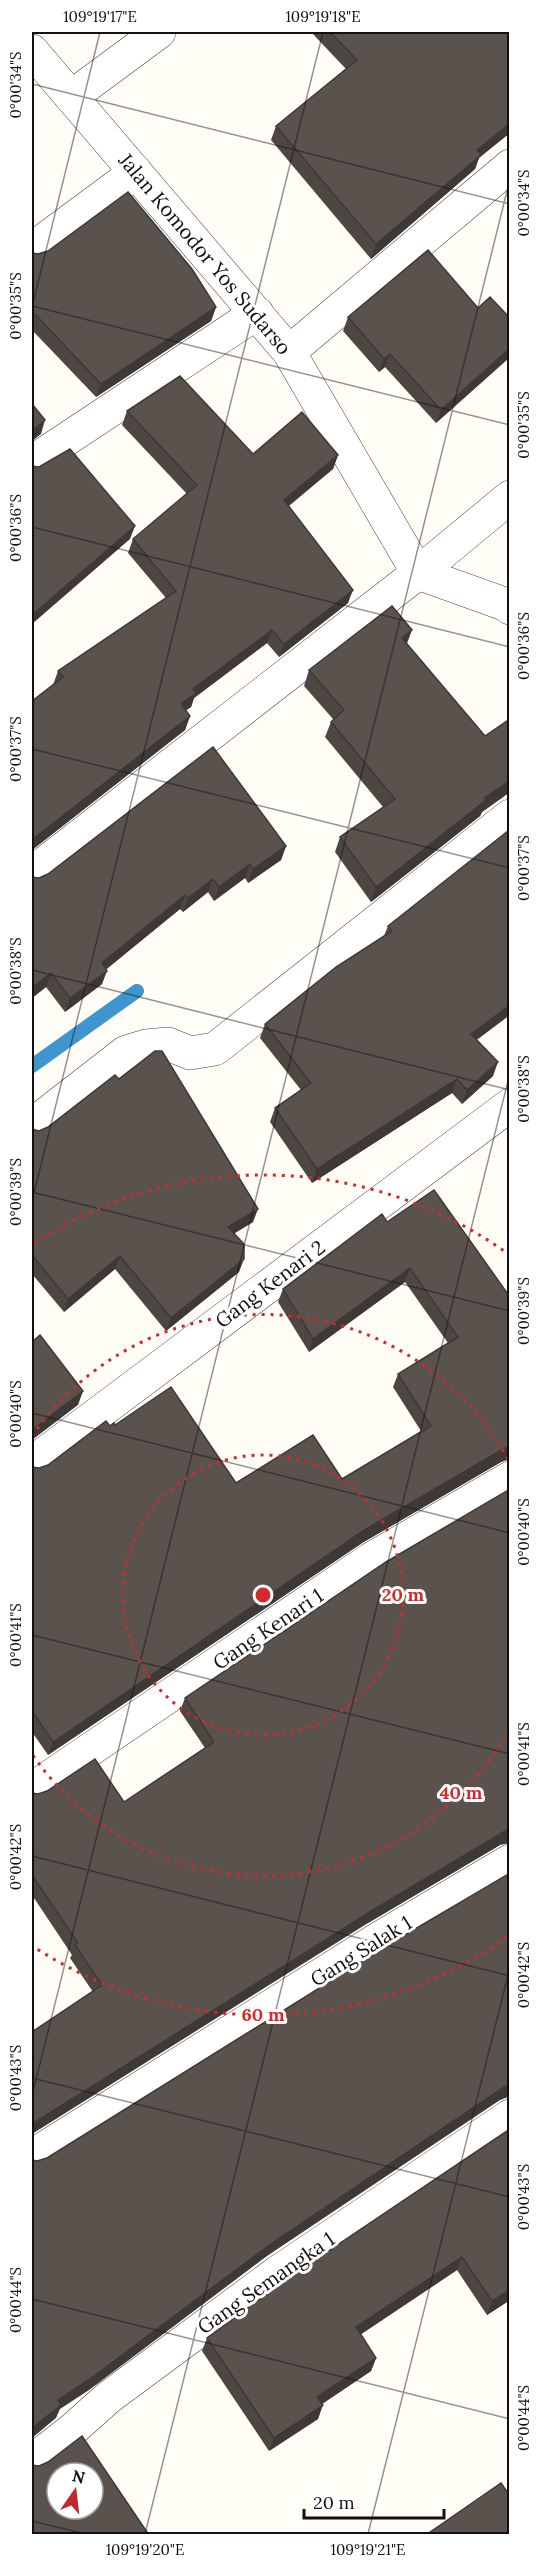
<svg xmlns="http://www.w3.org/2000/svg" width="541" height="2566" font-family="Lora,serif">
  <style>
    .lines { fill: none; stroke-linecap: round; stroke-linejoin: round }
    .stream { stroke: #3f96cf; stroke-width: 14 }
    .minor-casing { stroke: #444; stroke-width: 34 }
    .tertiary-casing { stroke: #444; stroke-width: 34 }
    .minor { stroke: #fff; stroke-width: 33 }
    .tertiary { stroke: #fff; stroke-width: 33 }
    .wall { fill: #4d4742 }
    .shaded-wall { fill: #3f3936 }
    .building { fill: #5a524d; stroke: #3f3936; stroke-width: 1.5; fill-rule: evenodd }
    .ticks { fill: none; stroke: #111; stroke-width: 1.5; stroke-opacity: 0.45 }
    .ring { fill: none; stroke: #d62828; stroke-width: 3; stroke-dasharray: 3 6 }
    .labels { text-anchor: middle; stroke-width: 6; stroke-linejoin: round; paint-order: stroke }
    .street-label { font-size: 20px; fill: #111; stroke: #fff }
    .centre { fill: #d62828; stroke: #fff; stroke-width: 3 }
    .ring-label { font-size: 18px; text-anchor: middle; font-weight: bold; fill: #d62828; stroke: #fff; stroke-width: 6; stroke-linejoin: round; paint-order: stroke }
    .neatline { fill: none; stroke: #111; stroke-width: 2 }
    .ticks-label { font-size: 15px; text-anchor: middle; fill: #111 }
  </style>
  <rect width="100%" height="100%" fill="#fffdf5"/>
  <g class="lines">
    <path class="stream" d="M32 1066 137 991"/>
    <g class="minor-casing">
      <path id="minor" d="M71 97 159 32
        M32 249 136 172
        M289 352 510 166
        M32 462 257 313
        M32 873 418 573 510 497
        M32 1125 126 1052 146 1046 168 1044 190 1053 215 1049 510 816
        M32 1463 510 1105
        M32 1789 371 1559 510 1478
        M32 2156 378 1939 510 1861
        M32 2461 72 2430 109 2397 278 2272 510 2116"/>
    </g>
    <g class="tertiary-casing">
      <path id="tertiary" d="M32 51 289 352 418 573 507 605 510 608"/>
    </g>
    <use href="#minor" class="minor"/>
    <use href="#tertiary" class="tertiary"/>
  </g>
  <path class="wall" d="M311 32H510L479 158 475 169 371 259 271 140 276 126 346 69Z
    M32 253 216 307 211 321 96 397 32 330Z
    M478 308 510 318V357L436 423 385 367 379 372 343 331 348 317Z
    M127 411 253 454 338 455 333 469 289 506 348 603 279 657 267 643 194 698 191 707 186 710 190 716 185 730 32 850V701L53 685 58 671 166 598 128 553 133 539 187 494 122 425Z
    M407 644 485 736 510 719V792L482 812 480 816 371 902 335 852 340 837 383 807 325 737 331 722 333 719 304 686 309 670Z
    M286 846 281 860 248 883 245 878 214 901 208 892 183 912 180 909 106 969 102 984 65 1012 46 987 32 998V877L39 878Z
    M388 926 477 1040 493 1076 462 1104 452 1093 312 1183 270 1122 275 1108 301 1090 260 1038 265 1024 384 936Z
    M32 1129 253 1222 234 1233 239 1272 166 1331 115 1269 64 1312 32 1274Z
    M387 1222 510 1297V1459L501 1462 362 1543 48 1755 32 1732V1467L39 1468 48 1465 110 1426 115 1425 236 1483 342 1479 421 1431 393 1387 398 1374 448 1343 405 1282 309 1352 278 1302 283 1289Z
    M185 1698 500 1845 368 1923 93 1992 70 1958 72 1955 32 1895V1793L38 1794 124 1802 205 1748 180 1711Z
    M510 2129V2300L487 2315 457 2270 361 2334 376 2358 371 2371 322 2404 318 2419 269 2451 202 2351 207 2338Z"/>
  <path class="shaded-wall" d="M510 123V133L479 158 475 169 371 259 376 244 477 150Z
    M216 307 211 321 96 397 101 384Z
    M510 348V357L436 423 441 410Z
    M390 354 385 367 379 372 384 359Z
    M45 420 41 434 32 441V431Z
    M338 455 333 469 279 513 284 500Z
    M135 526 130 539 32 624V615Z
    M353 590 348 603 279 657 284 644Z
    M272 630 267 643 194 698 191 707 176 717 181 704 193 689Z
    M412 630 406 646 402 638Z
    M190 716 185 730 32 850V840Z
    M510 781V792L482 812 480 816 371 902 376 887 484 798Z
    M286 846 281 860 248 883 253 869Z
    M250 864 245 878 214 901 219 887Z
    M213 879 208 892 183 912 188 898Z
    M185 895 180 909 97 977 102 963Z
    M107 971 102 984 65 1012 70 998Z
    M51 973 46 987 32 998V988Z
    M510 1005V1015L466 1048 471 1034Z
    M498 1062 493 1076 462 1104 467 1090Z
    M457 1079 452 1093 312 1183 317 1169Z
    M258 1209 253 1222 224 1240 228 1227Z
    M120 1256 115 1269 64 1312 68 1299Z
    M244 1259 239 1272 166 1331 171 1318Z
    M410 1268 405 1282 309 1352 313 1339Z
    M83 1391 78 1405 32 1440V1430Z
    M510 1447 509 1459 501 1462 362 1543 48 1755 53 1742 366 1529 505 1448Z
    M510 1830V1843L500 1845 368 1923 32 2134V2124L373 1910 505 1831Z
    M510 2085V2094L508 2097 500 2100 267 2256 89 2390 60 2409 56 2418 32 2438V2428L58 2400 272 2243 504 2087Z
    M462 2257 457 2270 351 2341 356 2327Z
    M510 2290V2300L487 2315 492 2301Z
    M376 2358 371 2371 313 2410 317 2397Z
    M323 2405 318 2419 269 2451 274 2438Z"/>
  <path class="building" d="M330 32H510V123L477 150 481 155 376 244 276 126 357 60Z
    M128 192 192 269 216 307 101 384 32 311V253L38 254 48 251Z
    M428 250 478 308 490 297 510 318V348L441 410 390 354 384 359 348 317Z
    M180 376 253 454 302 412 338 455 284 500 353 590 284 644 272 630 193 689 196 693 181 704 190 716 32 840V701L63 677 58 671 176 591 133 539 197 485 127 411Z
    M32 404 45 420 32 431Z
    M70 449 135 526 32 615V466L39 467Z
    M392 606 412 630 402 638 485 736 510 719V781L484 798 486 800 376 887 340 837 395 799 331 722 344 710 309 670Z
    M213 747 286 846 253 869 250 864 219 887 213 879 188 898 185 895 102 963 107 971 70 998 51 973 32 988V877L39 878 48 874Z
    M508 831 510 833V1005L471 1034 498 1062 467 1090 457 1079 317 1169 275 1108 311 1083 265 1024 336 967 392 931 388 926Z
    M155 1051H162L258 1209 228 1227 244 1244V1259L171 1318 120 1256 68 1299 32 1255V1129L39 1131 48 1127 115 1075 119 1079Z
    M434 1190 510 1297V1447L505 1448 366 1529 53 1742 32 1711V1467L39 1468 48 1465 106 1421 110 1426 114 1423 115 1425 171 1387 236 1483 313 1435 342 1479 431 1426 398 1374 458 1337 410 1268 313 1339 283 1289 382 1214 387 1222Z
    M40 1335 83 1391 32 1430V1342Z
    M510 1489V1830L505 1831 373 1910 32 2124V2032L102 1985 75 1945 78 1943 32 1875V1793L38 1794 47 1791 95 1759 124 1802 214 1742 185 1698 386 1562Z
    M510 1873V2085L504 2087 272 2243 94 2376 58 2400 61 2405 32 2428V2160L37 2161 47 2158 393 1942Z
    M510 2129V2290L492 2301 462 2257 356 2327 376 2358 317 2397 323 2405 274 2438 207 2338 294 2274Z
    M82 2436 149 2535H32V2465L39 2466 48 2462ZM57 2473H93V2509H57Z
    M501 2483 510 2496V2535H426Z"/>
  <path class="ticks" d="M32 84 510 204M32 306 510 425M32 307 100 32M32 527 510 647M32 749 510 868M32 970 510 1090M32 1192 510 1311M32 1201 323 32M32 1413 510 1533M32 1635 510 1754M32 1856 510 1976M32 2078 510 2197M32 2096 510 179M32 2299 510 2419M32 2521 86 2534M145 2534 510 1073M368 2534 510 1967"/>
  <g class="ring">
    <circle cx="263" cy="1595" r="140"/>
    <path d="M509 1729A280 280 0 0 1 32 1754M32 1436A280 280 0 0 1 509 1461"/>
    <path d="M507 1937A420 420 0 0 1 34 1947M34 1243A420 420 0 0 1 507 1253"/>
  </g>
  <g class="labels">
    <g class="street-label">
      <text transform="translate(205 254) rotate(50)" y="7">Jalan Komodor Yos Sudarso</text>
      <text transform="translate(270 1284) rotate(-37)" y="7">Gang Kenari 2</text>
      <text transform="translate(268 1629) rotate(-34)" y="7">Gang Kenari 1</text>
      <text transform="translate(361 1951) rotate(-32)" y="7">Gang Salak 1</text>
      <text transform="translate(266 2283) rotate(-35)" y="7">Gang Semangka 1</text>
    </g>
  </g>
  <circle cx="263" cy="1595" r="9" class="centre"/>
  <g class="ring-label">
    <text x="403" y="1601">20 m</text>
    <text x="461" y="1799">40 m</text>
    <text x="263" y="2021">60 m</text>
  </g>
  <rect width="541" height="2566" fill="none" stroke="#ffffff" stroke-width="66"/>
  <g transform="translate(75 2491) rotate(14)"><circle r="28" fill="#ffffff" stroke="#a0a0a0" stroke-width="1.5"/>
  <path d="M0-4.5L10 22L0 15L-10 22Z" fill="#c4262e"/>
  <text y="-9" font-size="16" font-weight="bold" text-anchor="middle" fill="#111111">N</text>
  </g>
  <path d="M304 2509v9h140v-9" fill="none" stroke="#111111" stroke-width="3"/>
  <text x="313" y="2509" font-size="18" fill="#111111" stroke="#ffffff" stroke-width="4.5" paint-order="stroke">20 m</text>
  <rect x="33" y="33" width="475" height="2500" class="neatline"/>
  <g class="ticks-label">
    <text x="100" y="22">109°19'17"E</text>
    <text x="323" y="22">109°19'18"E</text>
    <text transform="translate(16 85) rotate(-90)" y="5">0°00'34"S</text>
    <text transform="translate(524 203) rotate(-90)" y="5">0°00'34"S</text>
    <text transform="translate(16 306) rotate(-90)" y="5">0°00'35"S</text>
    <text transform="translate(524 425) rotate(-90)" y="5">0°00'35"S</text>
    <text transform="translate(16 528) rotate(-90)" y="5">0°00'36"S</text>
    <text transform="translate(524 646) rotate(-90)" y="5">0°00'36"S</text>
    <text transform="translate(16 749) rotate(-90)" y="5">0°00'37"S</text>
    <text transform="translate(524 868) rotate(-90)" y="5">0°00'37"S</text>
    <text transform="translate(16 971) rotate(-90)" y="5">0°00'38"S</text>
    <text transform="translate(524 1089) rotate(-90)" y="5">0°00'38"S</text>
    <text transform="translate(16 1192) rotate(-90)" y="5">0°00'39"S</text>
    <text transform="translate(524 1311) rotate(-90)" y="5">0°00'39"S</text>
    <text transform="translate(16 1414) rotate(-90)" y="5">0°00'40"S</text>
    <text transform="translate(524 1532) rotate(-90)" y="5">0°00'40"S</text>
    <text transform="translate(16 1635) rotate(-90)" y="5">0°00'41"S</text>
    <text transform="translate(524 1754) rotate(-90)" y="5">0°00'41"S</text>
    <text transform="translate(16 1857) rotate(-90)" y="5">0°00'42"S</text>
    <text transform="translate(524 1975) rotate(-90)" y="5">0°00'42"S</text>
    <text transform="translate(16 2078) rotate(-90)" y="5">0°00'43"S</text>
    <text transform="translate(524 2197) rotate(-90)" y="5">0°00'43"S</text>
    <text transform="translate(16 2300) rotate(-90)" y="5">0°00'44"S</text>
    <text transform="translate(524 2418) rotate(-90)" y="5">0°00'44"S</text>
    <text x="145" y="2555">109°19'20"E</text>
    <text x="368" y="2555">109°19'21"E</text>
  </g>
</svg>
